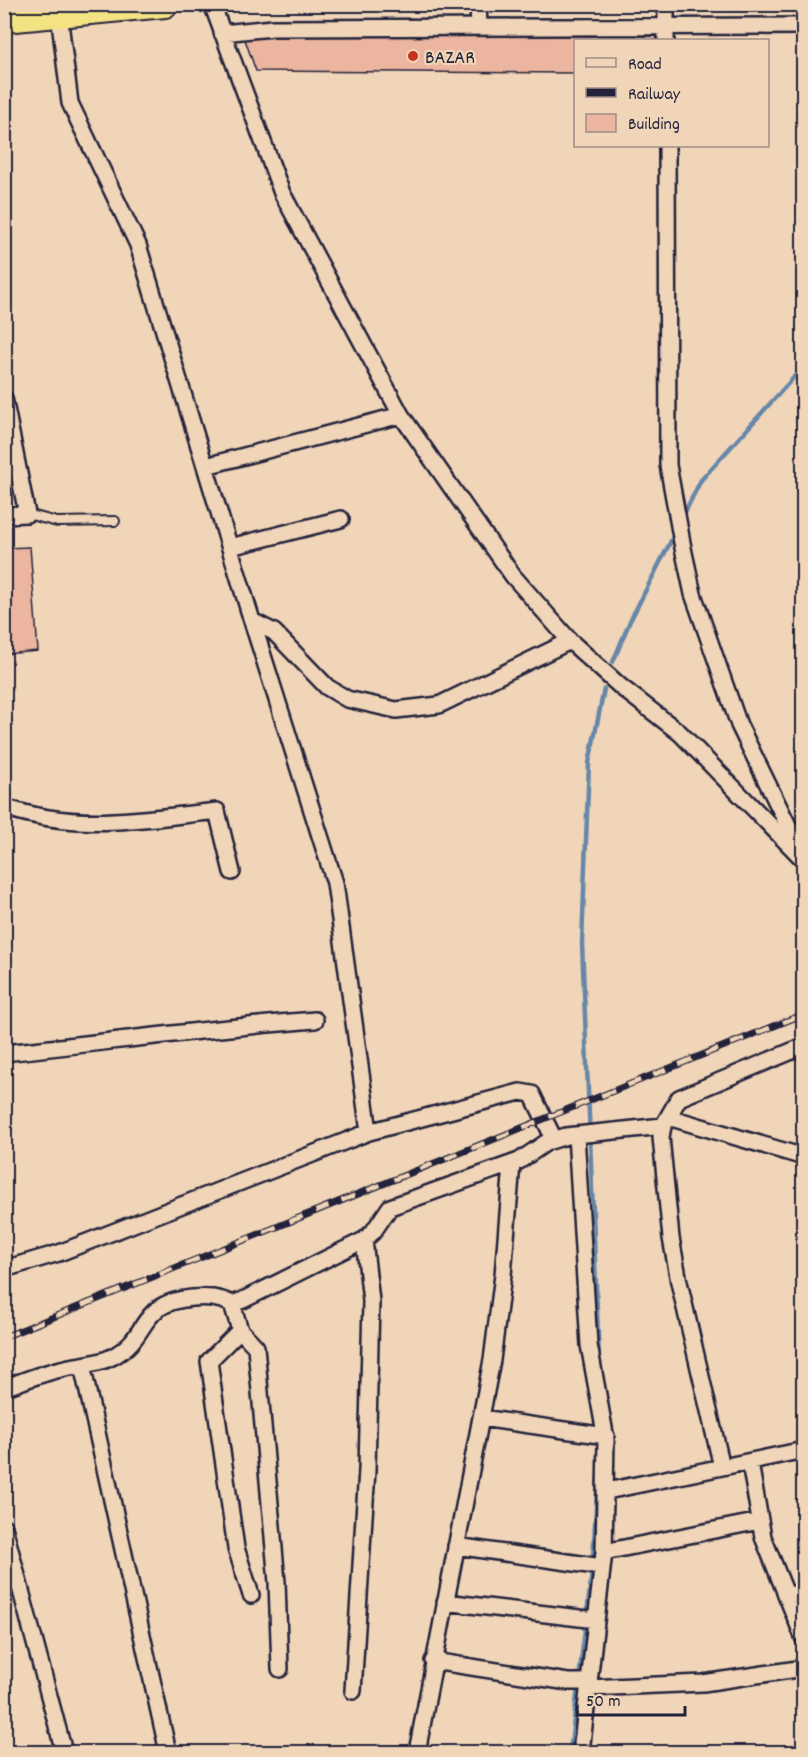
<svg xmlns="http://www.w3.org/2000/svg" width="808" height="1757" font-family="Dekko,sans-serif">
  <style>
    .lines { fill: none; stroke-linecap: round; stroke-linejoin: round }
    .stream { stroke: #6687a9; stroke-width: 4.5 }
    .building { fill: #ebb59f; stroke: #22223b; stroke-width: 1.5 }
    .service-casing { stroke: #22223b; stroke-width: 12 }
    .minor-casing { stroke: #22223b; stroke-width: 20 }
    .trunk-casing { stroke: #22223b; stroke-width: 30 }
    .service { stroke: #f1d5b8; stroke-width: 8 }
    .minor { stroke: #f1d5b8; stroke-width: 15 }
    .trunk { stroke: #f4e382; stroke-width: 26 }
    .rail-casing { stroke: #22223b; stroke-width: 7 }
    .rail { stroke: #f1d5b8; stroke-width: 4.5; stroke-dasharray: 14; stroke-linecap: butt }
    .poi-dot { fill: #c8321e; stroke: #f1d5b8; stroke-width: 2 }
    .labels { text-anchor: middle; stroke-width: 4.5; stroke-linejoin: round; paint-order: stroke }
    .poi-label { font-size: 20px; fill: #22223b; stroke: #f1d5b8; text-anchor: start }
  </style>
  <rect width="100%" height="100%" fill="#f1d5b8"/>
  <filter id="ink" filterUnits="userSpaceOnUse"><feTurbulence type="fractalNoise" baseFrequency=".0167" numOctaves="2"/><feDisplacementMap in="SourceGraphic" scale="12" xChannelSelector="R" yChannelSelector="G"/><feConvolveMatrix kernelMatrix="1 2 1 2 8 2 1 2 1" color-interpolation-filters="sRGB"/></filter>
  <g filter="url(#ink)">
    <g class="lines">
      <path class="stream" d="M682 518 701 480 804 366
        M613 662 630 621 676 531
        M599 1360 582 943 589 763 604 689
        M570 1752 592 1572 598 1476"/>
    </g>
    <path class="building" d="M669 28 670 40H576V73L256 71 243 34Z
      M30 547 38 651 6 654 4 548Z"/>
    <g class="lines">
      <g class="service-casing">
        <path id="service" d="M27 514 57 522 115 521"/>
      </g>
      <g class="minor-casing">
        <path id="minor" d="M212 4 282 193 401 415 513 576 570 641 621 687 680 733 804 860
          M478 4 479 27
          M666 4V40
          M59 14 70 103 138 245 252 621 335 883 369 1132
          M222 33 273 28 804 26
          M667 146 668 465 683 548 693 594 739 725 800 850
          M4 398 27 514 4 515
          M206 466 401 415
          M230 547 341 519
          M252 621 274 632 327 687 347 699 396 710 439 705 570 641
          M4 807C78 832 142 819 217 811L232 872
          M4 1053C108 1042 212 1028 315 1020
          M668 1117 804 1157
          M576 1135 589 1345 606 1439 604 1552 581 1752
          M4 1269 59 1253 369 1132 520 1092 532 1094 554 1139
          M232 1304 240 1330 256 1347 277 1582 280 1669
          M240 1330 209 1361 236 1548 251 1595
          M82 1365 168 1752
          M4 1388C23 1381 42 1373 61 1369 79 1364 98 1365 114 1356 151 1335 137 1303 192 1298 207 1297 218 1297 232 1304L243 1300 364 1240 373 1232 390 1207 519 1161 547 1142 566 1136 663 1126
          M481 1418 606 1436
          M750 1463 763 1537 804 1639
          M722 1467 679 1282 671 1238 661 1137 663 1126 679 1098 804 1046
          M607 1491 804 1450
          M4 1527 64 1752
          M456 1546 602 1567
          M604 1552 760 1521
          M4 1585 18 1579
          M786 1595 804 1593
          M445 1602 596 1620
          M433 1661 568 1682H589
          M588 1688 703 1683 804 1668
          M353 1691 367 1470 371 1301 364 1240
          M417 1752 492 1360 503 1275 512 1164"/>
      </g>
      <g class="trunk-casing">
        <path id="trunk" d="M4 19 165 4"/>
      </g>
      <use href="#service" class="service"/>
      <use href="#minor" class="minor"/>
      <use href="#trunk" class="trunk"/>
      <g class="rail-casing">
        <path id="rail" d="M4 1337 804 1014"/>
      </g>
      <use href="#rail" class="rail"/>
    </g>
  </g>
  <circle class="poi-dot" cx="413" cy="56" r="6"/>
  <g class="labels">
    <g class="poi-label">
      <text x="425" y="63">BAZAR</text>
    </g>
  </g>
  <rect width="808" height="1757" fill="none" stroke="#f1d5b8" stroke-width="24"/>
  <rect x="12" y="12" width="784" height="1733" fill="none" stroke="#22223b" stroke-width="2" filter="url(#ink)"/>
  <rect x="574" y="39" width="195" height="108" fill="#f1d5b8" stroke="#9e8d86" stroke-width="1.5"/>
  <rect x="586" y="58" width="30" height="9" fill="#f1d5b8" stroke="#9e8d86" stroke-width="1.5"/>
  <text x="628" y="69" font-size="18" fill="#22223b">Road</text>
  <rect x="586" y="88" width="30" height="9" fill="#22223b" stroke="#9e8d86" stroke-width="1.5"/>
  <text x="628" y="99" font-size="18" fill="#22223b">Railway</text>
  <rect x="586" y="114" width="30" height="18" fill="#ebb59f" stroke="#9e8d86" stroke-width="1.5"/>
  <text x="628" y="129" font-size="18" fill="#22223b">Building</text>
  <path d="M577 1706v9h108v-9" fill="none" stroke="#22223b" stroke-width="3"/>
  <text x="586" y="1706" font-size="18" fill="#22223b" stroke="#f1d5b8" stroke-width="4.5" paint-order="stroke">50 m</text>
</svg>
